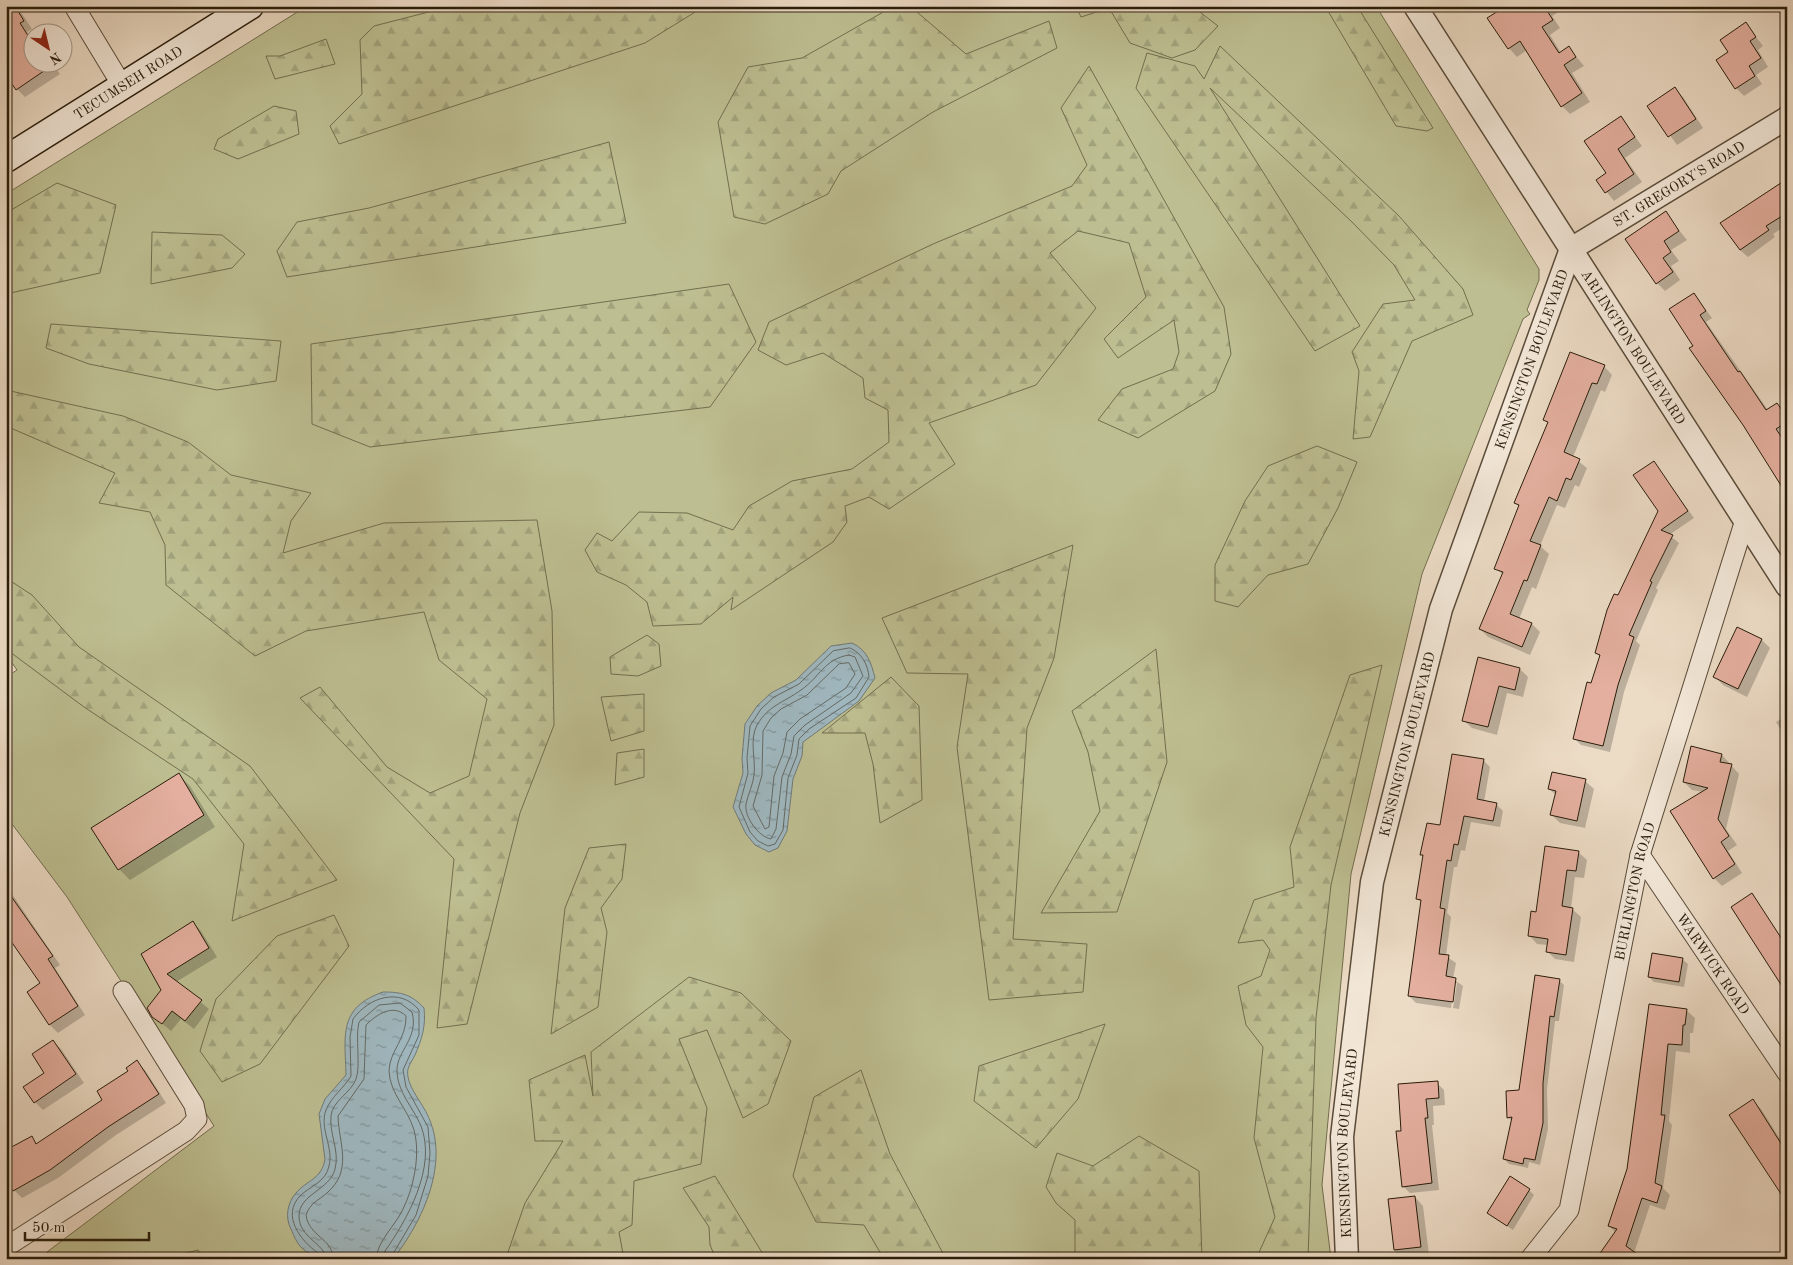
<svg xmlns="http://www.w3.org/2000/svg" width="1793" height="1265" font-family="'Old Standard TT',serif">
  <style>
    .grass { fill: #bdbe91; stroke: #736e4e }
    .forest { fill: url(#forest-firs); stroke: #736e4e }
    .water { fill: url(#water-ripples); stroke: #707a78 }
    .shadow { fill: #0003 }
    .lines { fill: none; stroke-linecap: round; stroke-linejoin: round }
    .shore { stroke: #646a66; stroke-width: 1 }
    .building { fill: #e4af9f; stroke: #291d0b }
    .service-casing { stroke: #5a4c3a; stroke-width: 11 }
    .minor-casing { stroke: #5a4c3a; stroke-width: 21 }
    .tertiary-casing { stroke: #5a4c3a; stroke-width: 25 }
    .secondary-casing { stroke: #291d0b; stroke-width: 29 }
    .service { stroke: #f3e8d9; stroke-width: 9 }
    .minor { stroke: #f3e8d9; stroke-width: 19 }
    .tertiary { stroke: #f3e8d9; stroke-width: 22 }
    .secondary { stroke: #f3e8d9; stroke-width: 26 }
    .labels { text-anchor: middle; stroke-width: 4; stroke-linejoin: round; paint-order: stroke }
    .street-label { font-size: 14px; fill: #291d0b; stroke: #f3e8d9 }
  </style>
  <defs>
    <pattern id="forest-firs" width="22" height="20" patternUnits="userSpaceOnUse" patternTransform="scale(1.25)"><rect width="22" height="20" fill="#bdbe91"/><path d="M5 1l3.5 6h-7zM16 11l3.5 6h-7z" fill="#a2a37c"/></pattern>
    <pattern id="water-ripples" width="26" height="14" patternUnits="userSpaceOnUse" patternTransform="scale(1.25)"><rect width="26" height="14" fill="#9fb8c0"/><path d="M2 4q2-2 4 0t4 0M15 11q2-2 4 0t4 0" fill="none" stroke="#82959a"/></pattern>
  </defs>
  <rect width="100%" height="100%" fill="#ecdbc5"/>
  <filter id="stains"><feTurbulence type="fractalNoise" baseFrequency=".004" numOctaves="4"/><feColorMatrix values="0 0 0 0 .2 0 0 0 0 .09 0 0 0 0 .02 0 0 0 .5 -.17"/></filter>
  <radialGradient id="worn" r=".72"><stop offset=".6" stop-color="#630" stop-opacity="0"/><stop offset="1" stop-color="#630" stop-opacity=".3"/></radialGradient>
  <path class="grass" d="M307 6H1376L1539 269V280L1527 310 1530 314 1523 319 1422 574 1351 874 1322 1185 1331 1259H44L47 1252 214 1126 67 897 6 816V677L17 670 6 654V194Z"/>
  <path class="forest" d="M452 6H705L645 43 339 144 330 126 362 94 360 40 374 26Z
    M894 6H910L966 54 1049 21 1057 48 933 112 841 171 828 194 765 224 734 217 718 122 748 67 802 58Z
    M1076 6H1192L1218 26 1195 50 1172 58 1130 43 1109 8 1081 17Z
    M1325 6H1357L1433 128 1427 131 1396 126Z
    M326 39 335 64 275 79 266 56H280Z
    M1220 46 1399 216 1463 289 1473 315 1412 341 1370 437 1353 439 1359 371 1352 352 1383 304 1415 300 1394 265 1352 222 1210 88 1360 326 1315 351 1136 88 1147 53 1195 66 1204 79Z
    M1089 66 1224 307 1231 354 1215 391 1138 438 1098 420 1122 389 1173 369 1179 352 1174 320 1118 358 1104 339 1146 297 1129 243 1078 231 1050 253 1096 308 1036 385 929 423 955 464 889 509 869 497 845 506 847 522 833 542 731 610 733 597 701 624 653 626 647 602 626 585 597 572 585 550 597 533 612 541 639 512 687 513 733 530 749 506 792 481 852 469 889 442 888 410 865 398 863 378 823 353 786 365 758 350 769 322 933 244 1072 186 1087 165 1061 108Z
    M274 106 296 111 299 134 238 159 214 149 218 139Z
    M609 142 626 223 287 277 277 251 297 222 369 208Z
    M57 183 116 205 100 273 6 294V213Z
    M152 232 222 235 245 254 232 268 151 284Z
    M729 284 756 342 710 407 370 447 312 424 311 344Z
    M51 324 281 341 276 381 217 390 89 364 46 348Z
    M6 390 123 416 188 442 231 475 311 493 291 521 283 553 384 523 537 520 552 611 554 725 520 813 467 1024 437 1028 454 859 300 698 320 687 387 767 430 793 469 776 487 699 439 660 424 612 306 631 255 656 166 585 165 545 150 512 99 503 115 473 6 426Z
    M1317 446 1357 462 1338 508 1308 564 1268 575 1238 607 1215 601V565L1245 501 1268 466Z
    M1073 545 1054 658 1027 728 1013 939 1087 944 1083 992 989 1000 957 747 968 674 907 673 882 618Z
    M6 578 32 595 79 647 250 766 337 880 232 921 244 844 193 779 84 707 6 649Z
    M647 635 659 644 661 666 638 676 611 674 610 657Z
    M1156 649 1167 762 1117 912 1041 913 1100 811 1088 752 1072 711Z
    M1382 665 1331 885 1316 1018 1308 1259H1256L1275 1217 1254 1138 1263 1047 1246 1025 1238 986 1261 976 1270 950 1263 940 1238 943 1254 900 1294 887 1290 847 1350 675Z
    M891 677 919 706 922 800 880 823 873 764 865 733H822Z
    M644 694V731L611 741 601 697Z
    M644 749V777L615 785 617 753Z
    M626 844 622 879 601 908 607 932 598 1007 551 1034 565 908 589 848Z
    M334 915 349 946 260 1064 222 1082 200 1051 216 999 277 936Z
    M689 977 741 993 791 1041 768 1104 743 1118 707 1030 679 1039 707 1108 701 1164 634 1181 632 1225 619 1232 624 1259H509L508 1252 525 1203 563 1141H535L529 1080 585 1055 593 1096 591 1052Z
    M1105 1024 1078 1099 1036 1148 974 1101 979 1066Z
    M861 1070 890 1154 946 1259H884L864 1225 816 1222 793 1176 814 1097Z
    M1139 1136 1199 1171 1202 1259H1075V1220L1056 1203 1046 1187 1057 1153 1093 1166Z
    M715 1176 766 1259H716L710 1245 709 1227 683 1188Z
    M198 1250 204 1259H162Z"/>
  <path class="water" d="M852 643C867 650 871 662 875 678L859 701 803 742 802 756 793 779 787 831 778 848 769 852 755 845 746 834 733 807 743 773 742 758 745 724 757 706 771 693 796 680 831 646Z
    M383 992C401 992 411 994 424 1008 426 1026 422 1039 415 1055 413 1059 409 1065 408 1069 405 1084 421 1101 427 1114 451 1161 423 1221 393 1259 370 1259 320 1265 303 1249 297 1244 294 1236 291 1229 285 1218 287 1203 296 1193 307 1180 322 1179 325 1159L319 1114 325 1099 346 1075C345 1035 338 1008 383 992Z"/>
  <path class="shadow" d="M6 6H17L32 29 27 32 32 40V62H52L60 74 25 97 17 89Z
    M108 6H123L114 12Z
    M1493 6H1559L1562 10 1552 16 1560 28 1550 35 1561 53 1569 48 1584 66 1572 73 1590 102 1570 114 1562 106 1527 50 1517 57 1509 48 1498 13Z
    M1746 24 1763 46 1758 50 1768 67 1756 75 1762 84 1744 96 1736 88 1730 52Z
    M1674 89 1683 97 1703 128 1677 145 1649 106Z
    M1621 118 1642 146 1625 158 1642 182 1614 201 1597 180 1608 173Z
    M1787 180V225L1773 234 1775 237 1748 257 1740 250Z
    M1665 213 1687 240 1671 250 1679 261 1671 266 1680 280 1665 291 1657 283Z
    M1694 294 1712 318 1706 322 1768 410 1777 404 1787 415V432L1782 436 1787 443V493L1695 346Z
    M1604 366 1612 375 1605 392 1601 390 1573 457 1587 468 1579 487 1575 485 1565 508 1557 505 1540 546 1549 554 1536 589 1532 587 1519 619 1532 624 1540 632 1530 655 1488 637 1480 629 1503 575 1496 568 1520 507 1515 503 1548 424 1544 419Z
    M1653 462 1694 518 1669 535 1679 543 1656 588 1658 590 1636 641 1640 645 1624 692 1610 752 1581 745 1574 738 1601 657 1596 653 1618 596 1660 510Z
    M1762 640 1770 648 1747 697 1723 685 1715 677Z
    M1479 658 1520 669 1528 677 1523 697 1507 693 1497 735 1472 728 1463 720Z
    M1787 715V740L1776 722Z
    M1722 755 1739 774 1726 829 1737 845 1728 851 1742 873 1722 886 1714 878 1703 792 1692 790 1684 782Z
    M1483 760 1490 767 1484 802 1496 804 1503 811 1500 827 1471 822 1465 851 1461 850 1457 867H1454L1447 913 1451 917 1446 956 1456 963 1453 979 1463 986 1459 1009 1453 1008 1457 983H1454L1451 1008 1416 1003 1409 996 1422 903 1418 899 1424 857 1422 854Z
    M179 775 190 786 215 827 130 880 119 869Z
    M1585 781 1594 789 1585 828 1560 823 1552 815 1556 795 1549 789Z
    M1578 852 1587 860 1584 878 1575 877 1571 908 1581 917 1574 962 1555 959 1547 951 1548 945 1537 944 1529 935 1537 913Z
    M6 885 60 965 55 968 85 1015 58 1033 50 1025 29 992 42 983 6 933Z
    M1752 895 1787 946V992Z
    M193 922 201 931 217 957 176 982 209 1009 194 1029 181 1019 171 1031 153 1016 162 990 142 954Z
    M1682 959 1688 964 1684 987 1654 982 1649 977Z
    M1559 980 1564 985 1559 1021H1555L1547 1089 1548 1129 1540 1165 1529 1162 1528 1168 1509 1164 1504 1159 1513 1122 1508 1117 1520 1092Z
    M1650 1005 1686 1010 1695 1018 1693 1033H1690V1053L1676 1051 1669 1121 1672 1125 1663 1188 1670 1195 1665 1210 1650 1205 1634 1253 1597 1259 1616 1233 1609 1226 1628 1169Z
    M53 1041 61 1049 84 1083 43 1110 35 1102 46 1073Z
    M137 1062 145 1070 166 1103 116 1135 58 1178 22 1198 14 1190 31 1138 38 1144 104 1100Z
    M1437 1083 1444 1090 1445 1105 1433 1106 1434 1125H1432L1439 1190 1410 1193 1403 1186V1132Z
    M1753 1101 1761 1109 1787 1150V1198Z
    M1529 1190 1534 1195 1513 1230 1488 1213Z
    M1415 1197 1423 1206 1429 1255H1426L1427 1259H1396L1390 1200Z"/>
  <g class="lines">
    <path class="shore" d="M850 648C862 653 868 665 869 677L856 698 809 729 799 739 797 755 788 778 783 830 775 844 768 846 758 841 750 832 739 807 748 773 747 758 750 726 761 709 774 697 799 684 833 651Z
      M849 655 855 657 863 676 851 693 805 725 794 736 791 754 782 777 776 829 771 839C759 837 744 817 746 804 748 794 753 785 754 775 756 760 749 740 757 725 769 705 783 703 801 690 820 677 824 659 849 655Z
      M849 663 855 674 846 688 800 719 787 732 783 753 774 776 769 827 765 829 753 806 762 775 763 731 771 718 781 709 807 695 839 664Z
      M320 1259 318 1253C301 1241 281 1216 300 1196 310 1186 326 1182 329 1166 334 1148 319 1128 326 1110 331 1097 344 1088 351 1076L350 1037 353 1019C369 997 400 987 419 1010V1035L403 1070 406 1087 428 1127 430 1153 428 1176 416 1215 390 1259
      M326 1259C325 1243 299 1238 299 1216 299 1194 330 1190 335 1169 340 1151 329 1134 331 1116 332 1101 351 1093 356 1079 361 1066 355 1038 359 1022L379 1005 400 1003 412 1012C419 1038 397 1051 397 1070 397 1092 413 1107 421 1126 437 1167 407 1220 385 1251L384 1259
      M333 1259C333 1238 309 1237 306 1215 310 1203 319 1200 327 1193 353 1170 339 1145 338 1116L364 1079 366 1025C376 1015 393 1003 406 1016 407 1038 389 1052 389 1071 390 1094 408 1109 414 1130 418 1144 417 1162 414 1176 412 1187 408 1199 403 1209 396 1225 377 1241 376 1259"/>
  </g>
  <path class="building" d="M6 6H15L24 21 20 23 32 42V62H57L16 90 6 75V71L11 68 6 61Z
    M1506 6H1544L1553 20 1542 27 1559 53 1569 46 1576 57 1564 65 1582 93 1561 107 1520 41 1508 49 1487 18Z
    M1746 22 1756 37 1750 41 1761 58 1749 66 1755 76 1735 89 1716 60 1728 52 1720 40Z
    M1675 87 1696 119 1668 137 1647 106Z
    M1621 116 1635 137 1618 149 1634 174 1605 193 1596 180 1606 173 1584 141Z
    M1787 179V213L1766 226 1769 230 1740 250 1720 223Z
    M1666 211 1679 231 1664 241 1671 252 1663 258 1673 272 1656 284 1625 239Z
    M1694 293 1706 311 1700 315 1738 372 1740 371 1766 410 1777 403 1787 417V422L1776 429 1787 445V495L1743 425 1689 348 1693 346 1669 309Z
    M1570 352 1605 365 1597 384 1592 383 1564 452 1580 459 1571 480 1566 478 1557 501 1549 497 1530 541 1541 545 1527 581 1524 580 1510 614 1532 623 1522 647 1479 629 1503 572 1494 569 1519 505 1514 503 1548 422 1543 420Z
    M1654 461 1688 511 1661 530 1673 535 1650 581 1652 582 1629 635 1634 637 1618 685 1603 746 1573 739 1587 682 1591 683 1600 655 1595 653 1607 610 1614 594 1618 595 1658 511 1633 475Z
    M1737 627 1762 639 1738 689 1713 677Z
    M1478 657 1520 668 1515 690 1499 686 1488 727 1462 721Z
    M1691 746 1722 754 1720 762 1732 764 1718 819 1729 836 1721 842 1735 864 1713 879 1670 811 1708 788 1683 782Z
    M1452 754 1484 759 1477 799 1497 803 1493 821 1464 816 1458 845 1454 844 1451 861 1447 860 1440 908 1445 909 1439 954 1449 955 1446 976 1456 978 1453 1002 1408 996 1421 900 1416 899 1423 855H1420L1427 823 1440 825Z
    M1552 772 1586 779 1577 821 1550 815 1556 791 1548 789Z
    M179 773 204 815 118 870 91 828Z
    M1545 846 1579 851 1576 871 1567 870 1562 906 1573 908 1566 955 1546 952 1548 939 1528 936 1531 911 1536 912Z
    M6 889 53 956 48 959 78 1006 49 1025 27 992 40 983 6 934Z
    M1752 893 1787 947V994L1731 907Z
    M193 921 209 948 167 974 202 1000 185 1021 172 1011 162 1024 152 1017 147 1008 161 990 141 954Z
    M1652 953 1683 958 1679 982 1648 977Z
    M1535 975 1560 979 1554 1017 1550 1016 1543 1083V1123L1535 1160 1524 1158 1523 1164 1503 1159 1512 1117 1507 1118 1506 1091 1519 1090Z
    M1649 1004 1687 1009 1685 1025H1683L1682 1045 1668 1044 1661 1115H1665L1655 1183 1662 1186 1657 1203 1642 1198 1626 1246 1644 1259H1596L1617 1229 1608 1226 1627 1169Z
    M53 1040 76 1074 34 1103 23 1087 44 1073 32 1054Z
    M137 1060 159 1094 108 1127 50 1170 13 1191 6 1179V1150L32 1136 36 1144 102 1100 97 1091 128 1071 126 1068Z
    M1438 1081 1439 1098 1426 1099 1428 1118H1425L1432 1183 1402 1187 1396 1131H1401L1398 1084Z
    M1753 1099 1787 1153V1203L1729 1115Z
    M1510 1176 1530 1189 1507 1226 1487 1213Z
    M1415 1196 1421 1247 1394 1250 1388 1199Z"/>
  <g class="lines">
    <g class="service-casing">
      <path id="service" d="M1782 6 1787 13"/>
    </g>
    <g class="minor-casing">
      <g id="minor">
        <path d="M74 6 123 87"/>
        <path id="s1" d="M1640 855 1787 1073"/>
        <path d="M6 1247 186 1131 197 1119 194 1105 123 991"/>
        <path id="s2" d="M1530 1259 1569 1210 1640 855 1745 520"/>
      </g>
    </g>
    <g class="tertiary-casing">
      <g id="tertiary">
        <path id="s3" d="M1415 6 1787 586"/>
        <path id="s4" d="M1571 249 1787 118"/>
        <path id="s5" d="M1347 1259 1342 1137 1372 882 1441 609 1571 249"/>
      </g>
    </g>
    <g class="secondary-casing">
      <g id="secondary">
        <path id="s6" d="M6 159 250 6"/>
      </g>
    </g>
    <use href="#service" class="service"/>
    <use href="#minor" class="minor"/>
    <use href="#tertiary" class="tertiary"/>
    <use href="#secondary" class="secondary"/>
  </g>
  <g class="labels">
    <g class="street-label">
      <text dy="5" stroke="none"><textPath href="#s6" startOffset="144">TECUMSEH ROAD</textPath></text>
      <text dy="5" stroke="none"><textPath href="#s4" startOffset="126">ST. GREGORY'S ROAD</textPath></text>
      <text dy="5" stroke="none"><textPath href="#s3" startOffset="405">ARLINGTON BOULEVARD</textPath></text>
      <text dy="5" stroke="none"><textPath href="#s5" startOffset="926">KENSINGTON BOULEVARD</textPath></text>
      <text dy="5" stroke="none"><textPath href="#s5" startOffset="521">KENSINGTON BOULEVARD</textPath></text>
      <text dy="5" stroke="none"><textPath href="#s2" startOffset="388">BURLINGTON ROAD</textPath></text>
      <text dy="5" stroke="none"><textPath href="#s1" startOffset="131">WARWICK ROAD</textPath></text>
      <text dy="5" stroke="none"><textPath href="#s5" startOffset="116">KENSINGTON BOULEVARD</textPath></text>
    </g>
  </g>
  <rect width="1793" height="1265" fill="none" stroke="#ecdbc5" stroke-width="25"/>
  <rect x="8" y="8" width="1778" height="1250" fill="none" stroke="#291d0b" stroke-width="2.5"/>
  <rect x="12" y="12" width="1768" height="1240" fill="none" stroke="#291d0b"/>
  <g transform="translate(48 48) rotate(145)"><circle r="24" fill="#f3e8d9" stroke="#a29787"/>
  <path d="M0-4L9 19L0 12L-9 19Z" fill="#8f2418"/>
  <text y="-8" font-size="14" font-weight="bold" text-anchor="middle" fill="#291d0b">N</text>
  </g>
  <path d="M25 1232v8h124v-8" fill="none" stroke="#291d0b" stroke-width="2.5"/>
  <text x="32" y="1232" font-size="15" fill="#291d0b" stroke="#f3e8d9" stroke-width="4" paint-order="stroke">50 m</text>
  <rect width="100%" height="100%" filter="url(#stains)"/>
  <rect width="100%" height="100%" fill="url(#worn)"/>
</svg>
